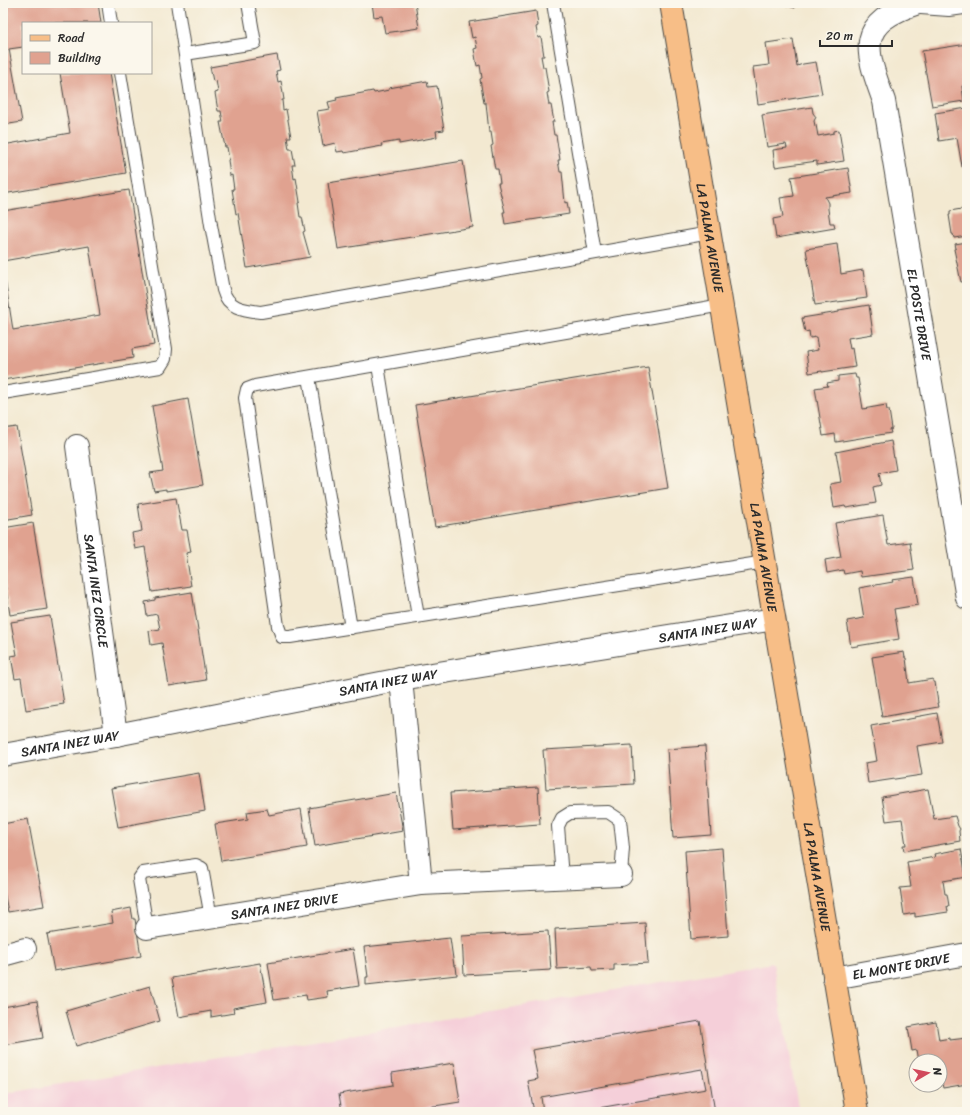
<svg xmlns="http://www.w3.org/2000/svg" width="970" height="1115" font-family="Sriracha,sans-serif">
  <style>
    .built { fill: #f5cfd9 }
    .building { fill: #e0a290 }
    .lines { fill: none; stroke-linecap: round; stroke-linejoin: round }
    .lane-casing { stroke: #494844; stroke-width: 14 }
    .street-casing { stroke: #494844; stroke-width: 24 }
    .primary-casing { stroke: #494844; stroke-width: 24 }
    .lane { stroke: #fff; stroke-width: 12 }
    .street { stroke: #fff; stroke-width: 22 }
    .primary { stroke: #f7be87; stroke-width: 22 }
    .labels { text-anchor: middle; stroke-width: 3; stroke-linejoin: round; paint-order: stroke }
    .street-label { font-size: 13px; fill: #2b2b2b; stroke: #fbf7ec }
  </style>
  <rect width="100%" height="100%" fill="#fbf7ec"/>
  <filter id="ink" filterUnits="userSpaceOnUse"><feTurbulence type="fractalNoise" baseFrequency=".025" numOctaves="2"/><feDisplacementMap in="SourceGraphic" scale="8" xChannelSelector="R" yChannelSelector="G"/><feConvolveMatrix kernelMatrix="1 2 1 2 8 2 1 2 1" color-interpolation-filters="sRGB"/></filter>
  <filter id="wash" filterUnits="userSpaceOnUse"><feTurbulence type="fractalNoise" baseFrequency=".012" numOctaves="4" result="noise"/><feDisplacementMap in="SourceGraphic" scale="16" xChannelSelector="R" yChannelSelector="G"/><feGaussianBlur stdDeviation="0.9" result="paint"/><feColorMatrix in="noise" values="0 0 0 0 0 0 0 0 0 0 0 0 0 0 0 0 0 1.4 0 .05"/><feComposite in="paint" operator="in"/></filter>
  <g filter="url(#wash)">
    <rect width="100%" height="100%" fill="#f3e9d1"/>
    <path class="built" d="M773 963 799 1112H3V1094Z"/>
    <g id="blocks">
      <path class="building" d="M3 3H98L101 23H23V47L9 49 22 122 3 125Z
        M372 3H415L419 28 385 33 382 16 374 17Z
        M779 3H796L795 8Z
        M536 11 538 26 536 27 538 38 541 37 544 56H541L543 67H545L549 92 547 93 549 105H551L554 122H552L554 135H556L560 160H558L560 172H562L565 203 567 202 569 214 505 224 503 212H505L498 183H500L498 169H495L491 146 493 145 491 132H489L486 103H484L480 79 482 78 480 65 477 66 474 49 477 48 475 37 472 38 469 22Z
        M793 39 797 66 803 64 816 62 822 94 758 104 753 67 769 65 766 43Z
        M967 44V85L962 86 964 101 932 106 922 51Z
        M277 55 280 70 276 71 278 82 281 81 284 100H282L283 110 286 109 291 137H287L289 149H292L295 165H292L294 179 296 178 300 202 298 203 300 217H302L305 231 303 232 310 257 247 268 238 213 236 214 232 189H234L232 175 230 176 228 160 229 159 227 147H225L220 122H223L221 111H218L215 93 218 92 216 80 213 81 210 67Z
        M60 73H109L126 173 3 194V145L70 133Z
        M427 81 428 87 437 86 444 130 436 131 437 137 399 144V141L381 144 382 146 344 153 343 151 337 152 335 143 323 146 317 111 330 109 328 102 337 100 336 98 373 91 374 93 389 90V88Z
        M812 107 813 113 816 117 814 121 815 126 816 125 818 136 834 133V131L839 130 844 161 817 165V161L775 167 773 150 787 148 786 144 767 147 762 115Z
        M967 108V166L962 167 957 138 939 141 935 113Z
        M463 161 473 227 338 249 328 183Z
        M848 168 852 193 825 197 828 203V209L830 223H834L835 228 776 238 773 219 783 217 780 198 794 196 791 177Z
        M129 190 154 345 132 349 133 358 3 380V279H5L13 330 100 315 89 246 3 261V211Z
        M967 208V236L954 238 953 234H952L949 215H950V211Z
        M967 242V281L961 282 954 249 956 248 955 244Z
        M837 244 841 274 863 270 867 298 815 305 806 249Z
        M869 305 873 334 848 338 850 349 852 348 855 367 822 372V371L809 373 806 352 818 350 816 337 810 338 809 331 805 332 802 318 839 312V310Z
        M648 367 668 488 435 527 415 405Z
        M855 374 856 378H858L863 409 886 405 887 410H889L892 429 890 430 891 433 836 442 835 434 823 436 815 388 828 386 827 383 838 381V376Z
        M188 399 203 485 166 491V489L154 491 150 473 163 471 152 406Z
        M17 427 32 515 3 520V429Z
        M891 441 896 470 879 473 881 485 873 487 876 503 846 508 845 506 834 508 830 484 841 482 836 452Z
        M176 498 182 530H187L191 552 186 553 191 586 152 592 145 547 135 549 132 533 142 531 138 504Z
        M883 515 888 545 910 542 914 570 861 577 860 571 844 574 843 570 827 573 825 560 841 557 835 523Z
        M33 523 47 609 10 615 5 583 3 584V528Z
        M914 577 918 605 894 609 899 639 851 647 847 621 864 618 859 588 893 582 892 580Z
        M192 592 206 680 169 686 162 643 151 645 149 631 160 629 157 614 147 616 145 602 155 600V598Z
        M50 616 64 704 26 710 21 678 15 679 11 656 17 655 11 622Z
        M904 652 905 658H906L909 683 933 679V682H935L938 703H937L938 707 882 717 872 657Z
        M937 713 942 742 917 746 922 775 868 783 865 763 877 761 871 726 915 718V717Z
        M632 745 634 784 546 789 543 750Z
        M705 746 711 835 673 838 667 749Z
        M199 773 205 811 118 827 111 788Z
        M538 787 540 824 453 830 450 793Z
        M928 789 934 819 955 816 958 826 960 829 959 831 960 841 904 851 903 845H906L902 819 886 821 882 797Z
        M396 793 403 831 315 846 309 808Z
        M267 809 269 815 301 809 307 847 221 861 215 824 248 819 247 812Z
        M28 819 44 906 8 912 3 886V824Z
        M722 848 728 936 691 939 685 851Z
        M961 849 966 877 943 881 945 894H947L949 906H947L948 912 915 917V913L904 915 900 888 911 887 907 862 935 857 934 854Z
        M131 908 133 919H135L141 956 54 971 47 934 113 923 111 912Z
        M645 923 648 963 614 965V970L592 971 591 967 557 969 555 929Z
        M548 931 551 970 464 975 462 936Z
        M450 938 454 966H456L457 975 366 985V977H368L364 947Z
        M353 949 359 986 327 991 328 997 307 1000 306 995 274 1000 268 963Z
        M260 963 267 1002 233 1008 234 1013 211 1017V1011L179 1017 172 978Z
        M150 986 160 1021 76 1046 66 1011Z
        M37 1001 43 1038 3 1045V1007Z
        M700 1021 715 1112H576L706 1089 702 1069 541 1097 543 1112H534L528 1081 538 1079 532 1050Z
        M936 1022 939 1040 950 1038V1040L967 1038V1084L943 1088 940 1074V1061H919L917 1050 912 1051 908 1027Z
        M454 1063 460 1102 396 1112H342L339 1094 393 1085 392 1073Z"/>
    </g>
  </g>
  <g filter="url(#ink)">
    <use href="#blocks" fill-opacity="0" stroke="#494844" stroke-width="1"/>
    <g class="lines">
      <g class="lane-casing">
        <path id="lane" d="M108 3 111 23
          M177 3 211 225 223 290C228 309 245 310 261 312L710 233
          M553 3 595 253
          M185 54 255 43 248 3
          M722 305 255 386 247 389 245 398 278 626 282 637H290L765 562
          M378 365 418 617
          M309 377 351 628
          M3 393 160 367 165 359 166 349 120 73
          M562 878 558 826 562 818 570 813 608 812 620 820 623 848 621 875
          M147 928 139 879 143 873 196 865 202 868 211 918"/>
      </g>
      <g class="street-casing">
        <g id="street">
          <path id="s1" d="M918 3C855 23 865 49 884 101L967 598"/>
          <path d="M921 3 949 5 963 3"/>
          <path id="s2" d="M77 446 116 735"/>
          <path d="M401 679 421 884"/>
          <path id="s3" d="M3 755 116 735 401 679 774 619"/>
          <path id="s4" d="M147 928 421 884 621 875"/>
          <path d="M3 955 25 949"/>
          <path id="s5" d="M834 978 967 954"/>
        </g>
      </g>
      <g class="primary-casing">
        <g id="primary">
          <path id="s6" d="M671 3 857 1112"/>
        </g>
      </g>
      <use href="#lane" class="lane"/>
      <use href="#street" class="street"/>
      <use href="#primary" class="primary"/>
    </g>
  </g>
  <g class="labels">
    <g class="street-label">
      <text dy="5" stroke="none"><textPath href="#s6" startOffset="238">LA PALMA AVENUE</textPath></text>
      <text dy="5" stroke="none"><textPath href="#s1" startOffset="343">EL POSTE DRIVE</textPath></text>
      <text dy="5" stroke="none"><textPath href="#s6" startOffset="562">LA PALMA AVENUE</textPath></text>
      <text dy="5" stroke="none"><textPath href="#s2" startOffset="146">SANTA INEZ CIRCLE</textPath></text>
      <text dy="5" stroke="none"><textPath href="#s3" startOffset="716">SANTA INEZ WAY</textPath></text>
      <text dy="5" stroke="none"><textPath href="#s3" startOffset="392">SANTA INEZ WAY</textPath></text>
      <text dy="5" stroke="none"><textPath href="#s3" startOffset="68">SANTA INEZ WAY</textPath></text>
      <text dy="5" stroke="none"><textPath href="#s6" startOffset="886">LA PALMA AVENUE</textPath></text>
      <text dy="5" stroke="none"><textPath href="#s4" startOffset="139">SANTA INEZ DRIVE</textPath></text>
      <text dy="5" stroke="none"><textPath href="#s5" startOffset="68">EL MONTE DRIVE</textPath></text>
    </g>
  </g>
  <rect width="970" height="1115" fill="none" stroke="#fbf7ec" stroke-width="16"/>
  <rect x="22" y="22" width="130" height="52" fill="#fbf7ec" stroke="#a8a59f"/>
  <rect x="30" y="35" width="20" height="6" fill="#f7be87" stroke="#a8a59f"/>
  <text x="58" y="42" font-size="12" fill="#2b2b2b">Road</text>
  <rect x="30" y="52" width="20" height="12" fill="#e0a290" stroke="#a8a59f"/>
  <text x="58" y="62" font-size="12" fill="#2b2b2b">Building</text>
  <g transform="translate(928 1073) rotate(81)"><circle r="19" fill="#fbf7ec" stroke="#a8a59f"/>
  <path d="M0-3L7 15L0 10L-7 15Z" fill="#d1495b"/>
  <text y="-6" font-size="11" font-weight="bold" text-anchor="middle" fill="#2b2b2b">N</text>
  </g>
  <path d="M820 40v6h72v-6" fill="none" stroke="#2b2b2b" stroke-width="2"/>
  <text x="826" y="40" font-size="12" fill="#2b2b2b" stroke="#fbf7ec" stroke-width="3" paint-order="stroke">20 m</text>
</svg>
